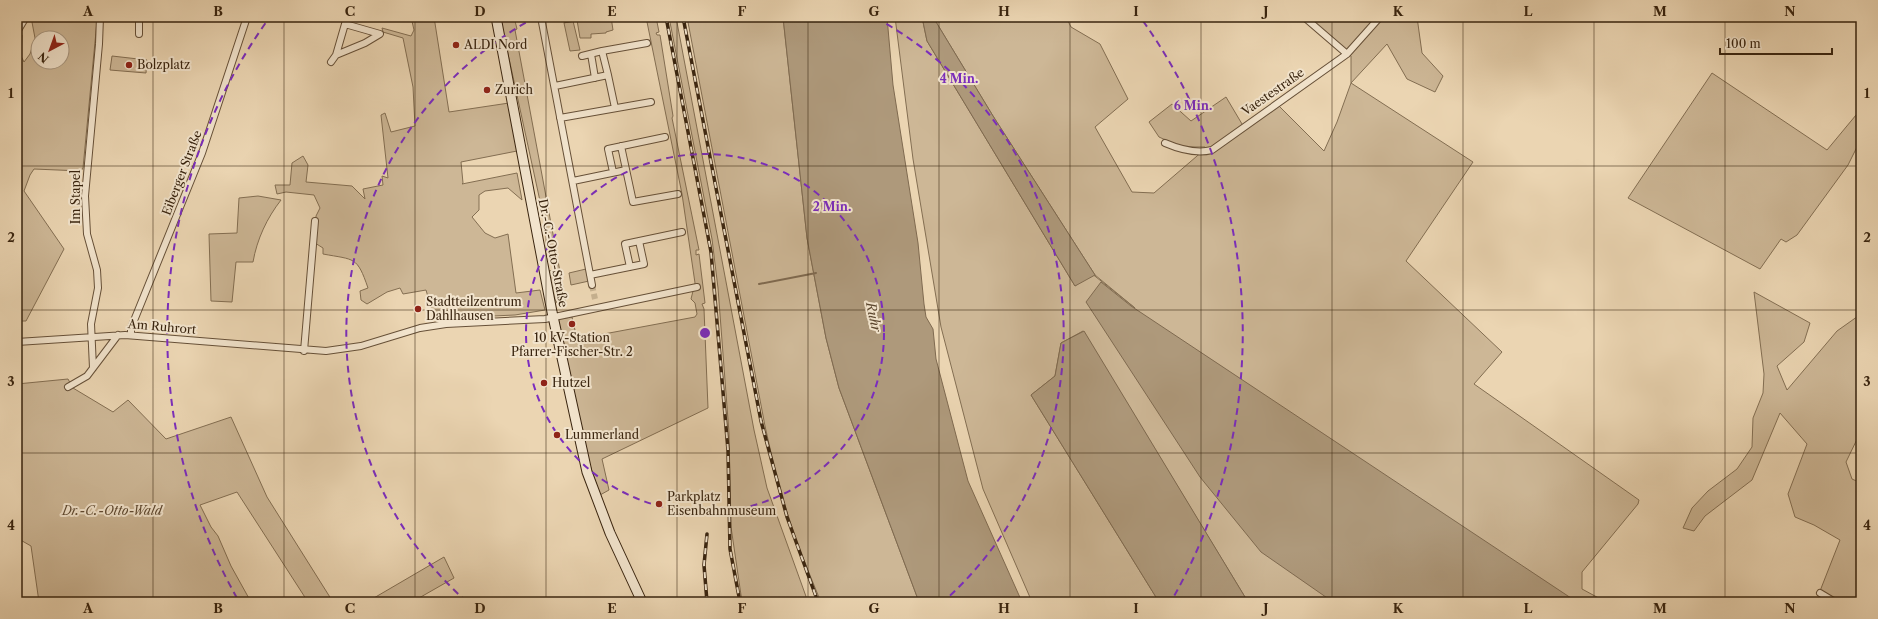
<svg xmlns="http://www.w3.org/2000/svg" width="1878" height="619" font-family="'Libre Caslon Text',serif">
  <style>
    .green { fill: #cdb796; stroke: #836e52; fill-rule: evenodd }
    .water { fill: #ae997b; stroke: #7f6a50 }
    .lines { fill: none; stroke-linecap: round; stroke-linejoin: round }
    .stream { stroke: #7f6a50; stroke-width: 2 }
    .street-tunnel { stroke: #c7b291; stroke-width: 6; stroke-dasharray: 6 3; stroke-linecap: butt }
    .street-casing { stroke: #665038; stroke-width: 8 }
    .secondary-casing { stroke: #39240f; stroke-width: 11 }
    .street { stroke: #f2e4cd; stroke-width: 6 }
    .secondary { stroke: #f2e4cd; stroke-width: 9 }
    .rail-casing { stroke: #39240f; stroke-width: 3.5 }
    .rail { stroke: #f2e4cd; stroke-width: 2; stroke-dasharray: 6; stroke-linecap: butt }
    .grid { fill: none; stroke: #39240f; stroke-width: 1; stroke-opacity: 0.55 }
    .ring { fill: none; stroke: #7b2cbf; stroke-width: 2; stroke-dasharray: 7 5 }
    .poi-dot { fill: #8f2418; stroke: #f2e4cd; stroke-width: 1.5 }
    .labels { text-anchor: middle; stroke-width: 4; stroke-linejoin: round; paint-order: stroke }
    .poi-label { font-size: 12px; fill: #39240f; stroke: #f2e4cd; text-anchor: start }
    .street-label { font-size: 12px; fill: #39240f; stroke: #f2e4cd }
    .park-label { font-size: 12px; font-style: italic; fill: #5e4931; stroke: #f2e4cd }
    .water-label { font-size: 13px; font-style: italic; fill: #5c472f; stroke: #f2e4cd }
    .centre { fill: #7b2cbf; stroke: #f2e4cd; stroke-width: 2 }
    .ring-label { font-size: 12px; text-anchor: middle; font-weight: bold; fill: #7b2cbf; stroke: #f2e4cd; stroke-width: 4; stroke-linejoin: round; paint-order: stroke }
    .neatline { fill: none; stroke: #39240f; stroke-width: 1.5 }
    .grid-label { font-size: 13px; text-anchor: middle; font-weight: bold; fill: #39240f }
  </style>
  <rect width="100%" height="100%" fill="#ebd5b2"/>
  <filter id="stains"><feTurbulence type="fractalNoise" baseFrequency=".005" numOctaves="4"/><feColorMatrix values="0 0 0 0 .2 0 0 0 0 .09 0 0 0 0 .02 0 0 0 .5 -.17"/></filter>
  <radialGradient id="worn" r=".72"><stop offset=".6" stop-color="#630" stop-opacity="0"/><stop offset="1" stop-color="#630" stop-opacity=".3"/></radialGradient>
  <path class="green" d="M31 17H97V21L83 168 81 171 34 169 30 175 24 191 64 249 26 321H17V37L22 35 21 56 24 62 30 54 35 38ZM38 38H62V62H38Z
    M411 17H434L449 112 509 103 517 151 461 162 463 183 462 184 517 173 522 200 508 188 485 191 479 195V210L472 217 485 233 495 238 508 234 516 293 540 290 545 310 515 315 450 318 449 310 433 314 426 290 403 294 400 288 387 292 367 304 361 300 360 291 368 288C357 256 355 260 323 254V248L315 243 316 216 320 208 314 195 286 192 277 194 275 185H290L292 163 303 156 308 165 306 182 352 186 365 199 363 189 383 185 382 176 388 178 381 115 385 113 391 132 415 126 413 87 403 38 383 32 382 28 411 36 414 30Z
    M500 17H514L517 29 515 30 566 304 563 305V308C552 304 551 281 548 271L555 270Z
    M595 17H611L613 30 606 32V33L591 34V38H580L577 20Z
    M646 17H656L659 32 656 33 657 35H660L673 116 672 118 699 250H696V255L699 254 705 303 702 304 704 309 708 408 602 459 609 490 600 495 589 462 558 319 572 317 577 339 695 317 697 314 695 303 691 299 695 283 682 194Z
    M669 17H676L754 430 767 488 808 602H743L741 595 731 527 729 433 718 288 712 239Z
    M687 17H783L807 238 826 338 839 388 919 602H821L820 600 797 543 778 484 765 426Z
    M895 17H922L927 41 1075 286 1091 273 1135 308 1095 275 993 116 933 17H1066L1071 27 1100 44 1128 99 1095 127 1132 192 1154 193 1204 150 1205 147H1181L1159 137 1149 122 1172 104 1191 121 1226 97 1245 129 1278 105 1324 151 1337 122 1351 83V56L1306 17H1348L1357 19 1359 17H1417L1422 53 1443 76 1435 92 1407 79 1387 44 1351 83 1473 162 1406 261 1502 352 1474 384 1639 500 1638 504 1582 572V589L1606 602H1248L1083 331 1061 343 1055 376 1031 395 1159 602H1032L983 489 941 327 913 159Z
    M573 21 580 50 570 51 564 23Z
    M112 56 147 60 146 73 110 70Z
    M1712 73 1827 150 1861 109V139L1848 165 1797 235 1786 242 1781 239 1760 269 1628 198Z
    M258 196 281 200C267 218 257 239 253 262H236L232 302 211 301 209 234 237 233 239 198Z
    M586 269 589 281 571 285 569 273Z
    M1754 292 1810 323 1804 342 1777 366 1787 390 1837 331 1861 314V431L1846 462 1852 479 1861 483V602H1840L1820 591 1840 540 1814 525 1795 517 1788 494 1807 444 1780 413 1752 480 1705 516 1694 531 1683 528 1692 508 1708 491 1737 469 1752 447 1753 418 1763 393 1764 374Z
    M68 379 73 388 113 412 128 400 166 439 231 417 267 497 333 602H308L237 492 200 505 211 527 218 536 231 566 251 602H39L31 546 17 538V384Z
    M444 557 454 578 412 602H367Z"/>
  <path class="water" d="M783 17H887L893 85 918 243 924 304 926 317 933 329 936 359 968 481 1022 602H919L839 388 826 338 807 238Z
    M922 17H933L993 116 1095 275 1075 286 927 41Z
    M1101 282 1131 306 1577 602H1333L1261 552 1200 477 1086 302Z
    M1084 331 1248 602H1159L1031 395 1055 376 1061 343Z"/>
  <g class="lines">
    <path class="stream" d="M759 284 816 273"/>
    <path class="street-tunnel" d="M592 285 595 299"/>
    <g class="street-casing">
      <path id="street" d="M541 17 592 285
        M1304 17 1347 54
        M566 19 577 17
        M345 24 380 34 365 43 336 55 347 17
        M17 32 26 17
        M139 34V17
        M591 54 595 78
        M582 56 602 51
        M331 62 336 55
        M608 75 615 108
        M555 86 608 75 602 51 647 43
        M560 118 651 102
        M1165 143C1179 149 1196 154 1212 150L1347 54 1380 17
        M621 146 633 202 678 194
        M613 172 608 149 665 137
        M573 181 626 170
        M630 267 625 244 682 232
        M590 275 644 264 639 241
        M131 335V328L202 153 247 17
        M17 342 125 335 326 351 361 346 420 328 446 324 545 319 697 287
        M304 351 315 221
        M93 368 91 324 98 288 97 270 87 234 85 196 99 44 100 17
        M68 387 87 376 118 335
        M1820 593 1835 602"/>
    </g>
    <g class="secondary-casing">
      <path id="secondary" d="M496 17 552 312 587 472 610 533 642 602"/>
    </g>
    <use href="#street" class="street"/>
    <use href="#secondary" class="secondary"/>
    <g class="rail-casing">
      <path id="rail" d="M666 17 711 252 728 450 730 549 740 602
        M683 17 761 421 787 517 818 602
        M707 602 704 565 707 534"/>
    </g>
    <use href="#rail" class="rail"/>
  </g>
  <path class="grid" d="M153 17V602M284 17V602M415 17V602M546 17V602M677 17V602M808 17V602M939 17V602M1070 17V602M1201 17V602M1332 17V602M1463 17V602M1594 17V602M1725 17V602M17 166H1861M17 310H1861M17 453H1861"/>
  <g class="ring">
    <circle cx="705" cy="333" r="179"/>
    <path d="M467 602A359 359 0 0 1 534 18M876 18A359 359 0 0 1 943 602"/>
    <path d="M237 598A538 538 0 0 1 267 21M1143 21A538 538 0 0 1 1173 598"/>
  </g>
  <g class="poi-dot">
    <circle cx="456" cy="45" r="4"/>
    <circle cx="129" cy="65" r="4"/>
    <circle cx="487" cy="90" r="4"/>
    <circle cx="418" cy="309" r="4"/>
    <circle cx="572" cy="324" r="4"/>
    <circle cx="544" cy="383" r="4"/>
    <circle cx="557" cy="435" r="4"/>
    <circle cx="659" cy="504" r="4"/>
  </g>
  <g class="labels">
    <g class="poi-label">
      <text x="464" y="49">ALDI Nord</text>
      <text x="137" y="69">Bolzplatz</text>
      <text x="495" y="94">Zurich</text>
      <text x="426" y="306">Stadtteilzentrum<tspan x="426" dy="14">Dahlhausen</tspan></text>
      <text x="572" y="342" text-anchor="middle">10 kV-Station<tspan x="572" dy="14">Pfarrer-Fischer-Str. 2</tspan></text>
      <text x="552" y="387">Hutzel</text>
      <text x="565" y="439">Lummerland</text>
      <text x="667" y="501">Parkplatz<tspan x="667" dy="14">Eisenbahnmuseum</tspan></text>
    </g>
    <g class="street-label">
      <text transform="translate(1273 92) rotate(-35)" y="4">Vaestestraße</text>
      <text transform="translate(182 173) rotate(-69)" y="4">Eiberger Straße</text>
      <text transform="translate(76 197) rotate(-90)" y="4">Im Stapel</text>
      <text transform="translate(553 253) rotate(79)" y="4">Dr.-C.-Otto-Straße</text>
      <text transform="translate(162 327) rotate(5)" y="4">Am Ruhrort</text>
    </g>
    <g class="park-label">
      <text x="112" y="515">Dr.-C.-Otto-Wald</text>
    </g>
    <g class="water-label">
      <text transform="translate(874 317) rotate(78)" y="5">Ruhr</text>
    </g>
  </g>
  <circle cx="705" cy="333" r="6" class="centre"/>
  <g class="ring-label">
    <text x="959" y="83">4 Min.</text>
    <text x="1193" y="110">6 Min.</text>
    <text x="832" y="211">2 Min.</text>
  </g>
  <rect width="1878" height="619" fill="none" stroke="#ebd5b2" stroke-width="44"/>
  <g transform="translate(50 50) rotate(221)"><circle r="19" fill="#f2e4cd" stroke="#a89781"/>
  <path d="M0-3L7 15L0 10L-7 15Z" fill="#8f2418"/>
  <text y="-6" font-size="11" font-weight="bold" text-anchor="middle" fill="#39240f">N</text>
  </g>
  <path d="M1720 48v6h112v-6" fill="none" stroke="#39240f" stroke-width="2"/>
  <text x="1726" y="48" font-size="12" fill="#39240f" stroke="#f2e4cd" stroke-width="3" paint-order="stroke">100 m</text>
  <rect x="22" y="22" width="1834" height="575" class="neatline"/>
  <g class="grid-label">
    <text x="88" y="16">A</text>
    <text x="218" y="16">B</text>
    <text x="350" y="16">C</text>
    <text x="480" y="16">D</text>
    <text x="612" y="16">E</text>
    <text x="742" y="16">F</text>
    <text x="874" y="16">G</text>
    <text x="1004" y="16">H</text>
    <text x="1136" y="16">I</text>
    <text x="1266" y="16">J</text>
    <text x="1398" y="16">K</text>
    <text x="1528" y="16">L</text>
    <text x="1660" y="16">M</text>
    <text x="1790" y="16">N</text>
    <text x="11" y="98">1</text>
    <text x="1867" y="98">1</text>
    <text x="11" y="242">2</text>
    <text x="1867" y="242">2</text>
    <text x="11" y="386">3</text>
    <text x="1867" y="386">3</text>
    <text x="11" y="530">4</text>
    <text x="1867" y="530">4</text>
    <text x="88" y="613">A</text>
    <text x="218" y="613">B</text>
    <text x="350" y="613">C</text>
    <text x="480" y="613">D</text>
    <text x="612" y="613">E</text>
    <text x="742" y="613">F</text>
    <text x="874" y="613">G</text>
    <text x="1004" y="613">H</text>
    <text x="1136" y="613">I</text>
    <text x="1266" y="613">J</text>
    <text x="1398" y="613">K</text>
    <text x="1528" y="613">L</text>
    <text x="1660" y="613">M</text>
    <text x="1790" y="613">N</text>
  </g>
  <rect width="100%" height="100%" filter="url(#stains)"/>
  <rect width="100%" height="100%" fill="url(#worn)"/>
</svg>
